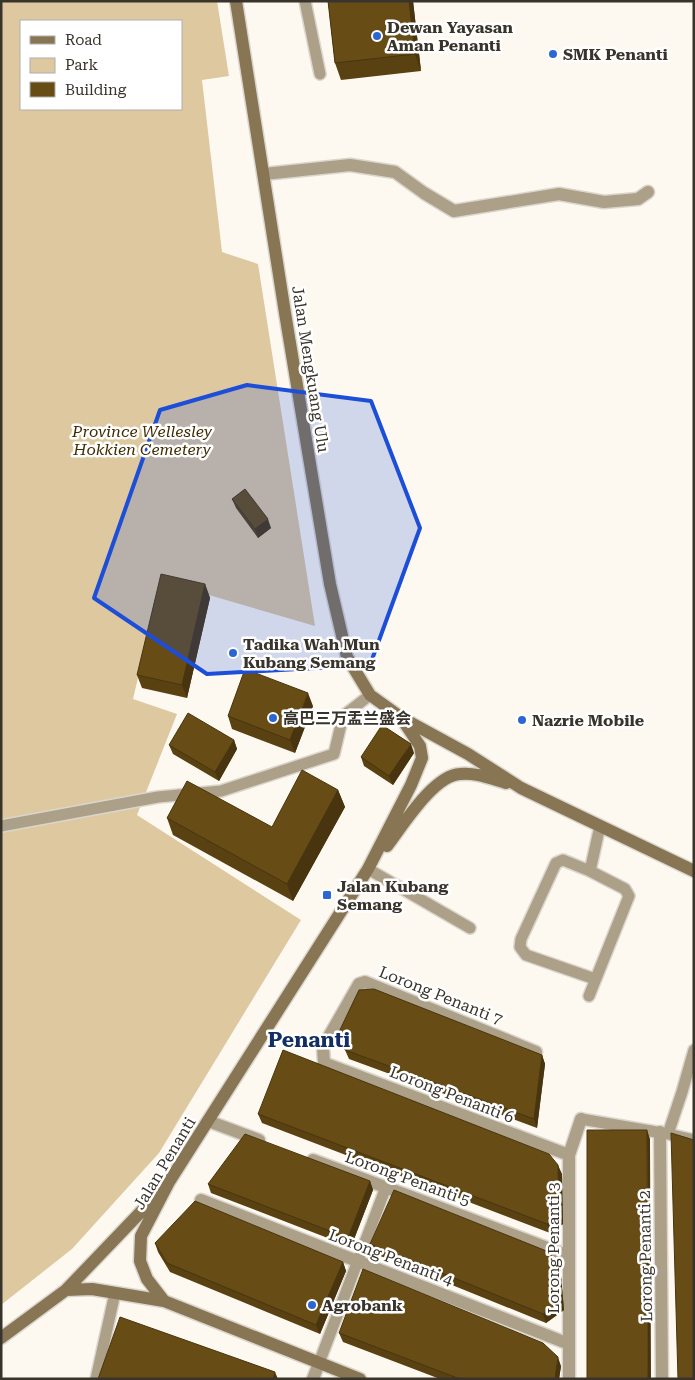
<svg xmlns="http://www.w3.org/2000/svg" width="695" height="1380" font-family="'Roboto Serif','Noto Sans SC',serif">
  <style>
    .green { fill: #dec8a0; fill-rule: evenodd }
    .lines { fill: none; stroke-linecap: round; stroke-linejoin: round }
    .lane-casing { stroke: #dbd6cd; stroke-width: 14 }
    .street-casing { stroke: #dbd6cd; stroke-width: 15 }
    .secondary-casing { stroke: #dbd6cd; stroke-width: 15 }
    .lane { stroke: #ada089; stroke-width: 11 }
    .street { stroke: #ada089; stroke-width: 12 }
    .secondary { stroke: #877553; stroke-width: 12 }
    .wall { fill: #594112 }
    .shaded-wall { fill: #48350f }
    .building { fill: #674c15; stroke: #48350f }
    .marked { fill: #1d4ed8; fill-opacity: 0.2; stroke: #1d4ed8; stroke-width: 4; stroke-linejoin: round }
    .poi-dot { fill: #2c66d3; stroke: #fff; stroke-width: 2 }
    .labels { text-anchor: middle; stroke-width: 5; stroke-linejoin: round; paint-order: stroke }
    .poi-label { font-size: 16px; font-weight: bold; fill: #39342b; stroke: #fff; text-anchor: start }
    .street-label { font-size: 16px; fill: #39342b; stroke: #fff }
    .park-label { font-size: 16px; font-style: italic; fill: #402c00; stroke: #fff }
    .district-label { font-size: 21px; font-weight: bold; fill: #122e63; stroke: #fff }
  </style>
  <rect width="100%" height="100%" fill="#fef9f0"/>
  <path class="green" d="M1 1H217L229 76 202 80 222 252 258 264 315 626 161 581 133 699 177 714 137 815 301 920 159 1153 72 1249 1 1305ZM21 21H181V109H21Z"/>
  <g class="lines">
    <g class="lane-casing">
      <path id="lane" d="M305 1 320 74
        M1 826 158 797 221 791 334 754 343 716 370 695
        M368 869 470 928
        M590 871 563 860 556 863 521 939 520 947 526 955 595 979
        M589 996 629 896 625 889 590 871 600 826
        M581 1119 668 1134 694 1140
        M668 1134 682 1092 694 1050
        M319 1363 386 1187
        M96 1379 115 1293"/>
    </g>
    <g class="street-casing">
      <path id="street" d="M264 174 350 165 395 172 424 193 454 211 559 194 604 202 638 199 648 192
        M536 1052 365 982 359 984 323 1047 324 1063 569 1155
        M208 1121 259 1140
        M660 1132 662 1379
        M313 1160 569 1256
        M201 1200 569 1344
        M313 1379 319 1363
        M569 1379V1155L581 1119"/>
    </g>
    <g class="secondary-casing">
      <path id="secondary" d="M236 1 285 313 330 584 347 657 370 695 402 718 468 754 521 788 694 871
        M387 846C403 825 434 775 460 774 475 772 492 779 506 783
        M66 1290 92 1289 164 1301
        M1 1338 66 1290 159 1193
        M360 1379 164 1301 147 1279 140 1261 141 1236 169 1182 368 869 411 785 422 758 420 746 402 719"/>
    </g>
    <use href="#lane" class="lane"/>
    <use href="#street" class="street"/>
    <use href="#secondary" class="secondary"/>
  </g>
  <path class="wall" d="M328 1H413L421 71 341 80 335 63Z
    M232 499 271 528 258 538 236 508Z
    M205 584 210 598 187 698 142 688 137 675Z
    M313 706 295 753 232 729 228 716Z
    M234 740 237 749 219 781 173 754 169 745Z
    M414 753 393 785 364 766 361 757Z
    M338 790 345 807 293 901 173 835 167 818 272 827Z
    M338 1034 542 1055 545 1064 537 1128 349 1059Z
    M258 1114 562 1174 563 1224 550 1233 262 1123Z
    M370 1181 373 1190 351 1247 211 1193 208 1184Z
    M155 1243 343 1262 346 1271 320 1334 170 1272 158 1252Z
    M370 1244 561 1276 564 1310 546 1323 373 1253Z
    M339 1333 561 1366 559 1379H440L343 1342Z"/>
  <path class="shaded-wall" d="M409 1H413L421 71 415 54Z
    M268 519 271 528 258 538 255 529Z
    M205 584 210 598 187 698 182 685Z
    M308 693 313 706 295 753 290 740Z
    M234 740 237 749 219 781 215 772Z
    M411 744 414 753 393 785 389 776Z
    M338 790 345 807 293 901 287 884Z
    M542 1055 545 1064 537 1128 534 1119Z
    M647 1130 650 1139 651 1379H648Z
    M558 1165 562 1174 563 1224 550 1233 547 1224Z
    M370 1181 373 1190 351 1247 348 1238Z
    M343 1262 346 1271 320 1334 316 1325Z
    M558 1267 561 1276 564 1310 546 1323 543 1314Z
    M558 1357 561 1366 559 1379H555Z
    M275 1372 278 1379H273Z"/>
  <path class="building" d="M328 1H409L415 54 335 63Z
    M245 489 268 519 255 529 232 499Z
    M161 574 205 584 182 685 137 675Z
    M245 669 308 693 290 740 228 716Z
    M188 713 234 740 215 772 169 745Z
    M382 725 411 744 389 776 361 757Z
    M302 770 338 790 287 884 167 818 187 781 272 827Z
    M374 989 542 1055 534 1119 345 1050 338 1034 359 990Z
    M283 1050 549 1154 558 1165 559 1215 547 1224 258 1114Z
    M587 1130H647L648 1379H587Z
    M671 1133 694 1140V1379H678Z
    M245 1134 370 1181 348 1238 208 1184Z
    M394 1190 549 1252 558 1267 561 1301 543 1314 370 1244Z
    M195 1201 343 1262 316 1325 167 1263 155 1243Z
    M363 1269 543 1343 558 1357 555 1379H460L339 1333Z
    M120 1317 275 1372 273 1379H98Z"/>
  <path class="marked" d="M247 385 371 401 420 528 370 665 207 674 94 598 160 410Z"/>
  <g class="poi-dot">
    <circle cx="377" cy="36" r="5"/>
    <circle cx="553" cy="54" r="5"/>
    <circle cx="233" cy="653" r="5"/>
    <circle cx="273" cy="718" r="5"/>
    <circle cx="522" cy="720" r="5"/>
    <rect x="322" y="890" width="10" height="10" rx="2.5"/>
    <circle cx="312" cy="1305" r="5"/>
  </g>
  <g class="labels">
    <g class="poi-label">
      <text x="387" y="33">Dewan Yayasan<tspan x="387" dy="18">Aman Penanti</tspan></text>
      <text x="563" y="60">SMK Penanti</text>
      <text x="243" y="650">Tadika Wah Mun<tspan x="243" dy="18">Kubang Semang</tspan></text>
      <text x="283" y="724">高巴三万盂兰盛会</text>
      <text x="532" y="726">Nazrie Mobile</text>
      <text x="337" y="892">Jalan Kubang<tspan x="337" dy="18">Semang</tspan></text>
      <text x="322" y="1311">Agrobank</text>
    </g>
    <g class="street-label">
      <text transform="translate(311 369) rotate(81)" y="6">Jalan Mengkuang Ulu</text>
      <text transform="translate(441 995) rotate(22)" y="6">Lorong Penanti 7</text>
      <text transform="translate(452 1094) rotate(21)" y="6">Lorong Penanti 6</text>
      <text transform="translate(164 1163) rotate(-59)" y="6">Jalan Penanti</text>
      <text transform="translate(408 1178) rotate(20)" y="6">Lorong Penanti 5</text>
      <text transform="translate(553 1248) rotate(-90)" y="6">Lorong Penanti 3</text>
      <text transform="translate(645 1256) rotate(-91)" y="6">Lorong Penanti 2</text>
      <text transform="translate(391 1257) rotate(21)" y="6">Lorong Penanti 4</text>
    </g>
    <g class="park-label">
      <text x="142" y="437">Province Wellesley<tspan x="142" dy="18">Hokkien Cemetery</tspan></text>
    </g>
    <g class="district-label">
      <text x="309" y="1047">Penanti</text>
    </g>
  </g>
  <rect width="695" height="1380" fill="none" stroke="#39342b" stroke-width="5"/>
  <rect x="20" y="20" width="162" height="90" fill="#ffffff" stroke="#b0aeaa"/>
  <rect x="30" y="36" width="25" height="8" fill="#877553" stroke="#b0aeaa"/>
  <text x="65" y="45" font-size="15" fill="#39342b">Road</text>
  <rect x="30" y="58" width="25" height="15" fill="#dec8a0" stroke="#b0aeaa"/>
  <text x="65" y="70" font-size="15" fill="#39342b">Park</text>
  <rect x="30" y="82" width="25" height="15" fill="#674c15" stroke="#b0aeaa"/>
  <text x="65" y="95" font-size="15" fill="#39342b">Building</text>
</svg>
